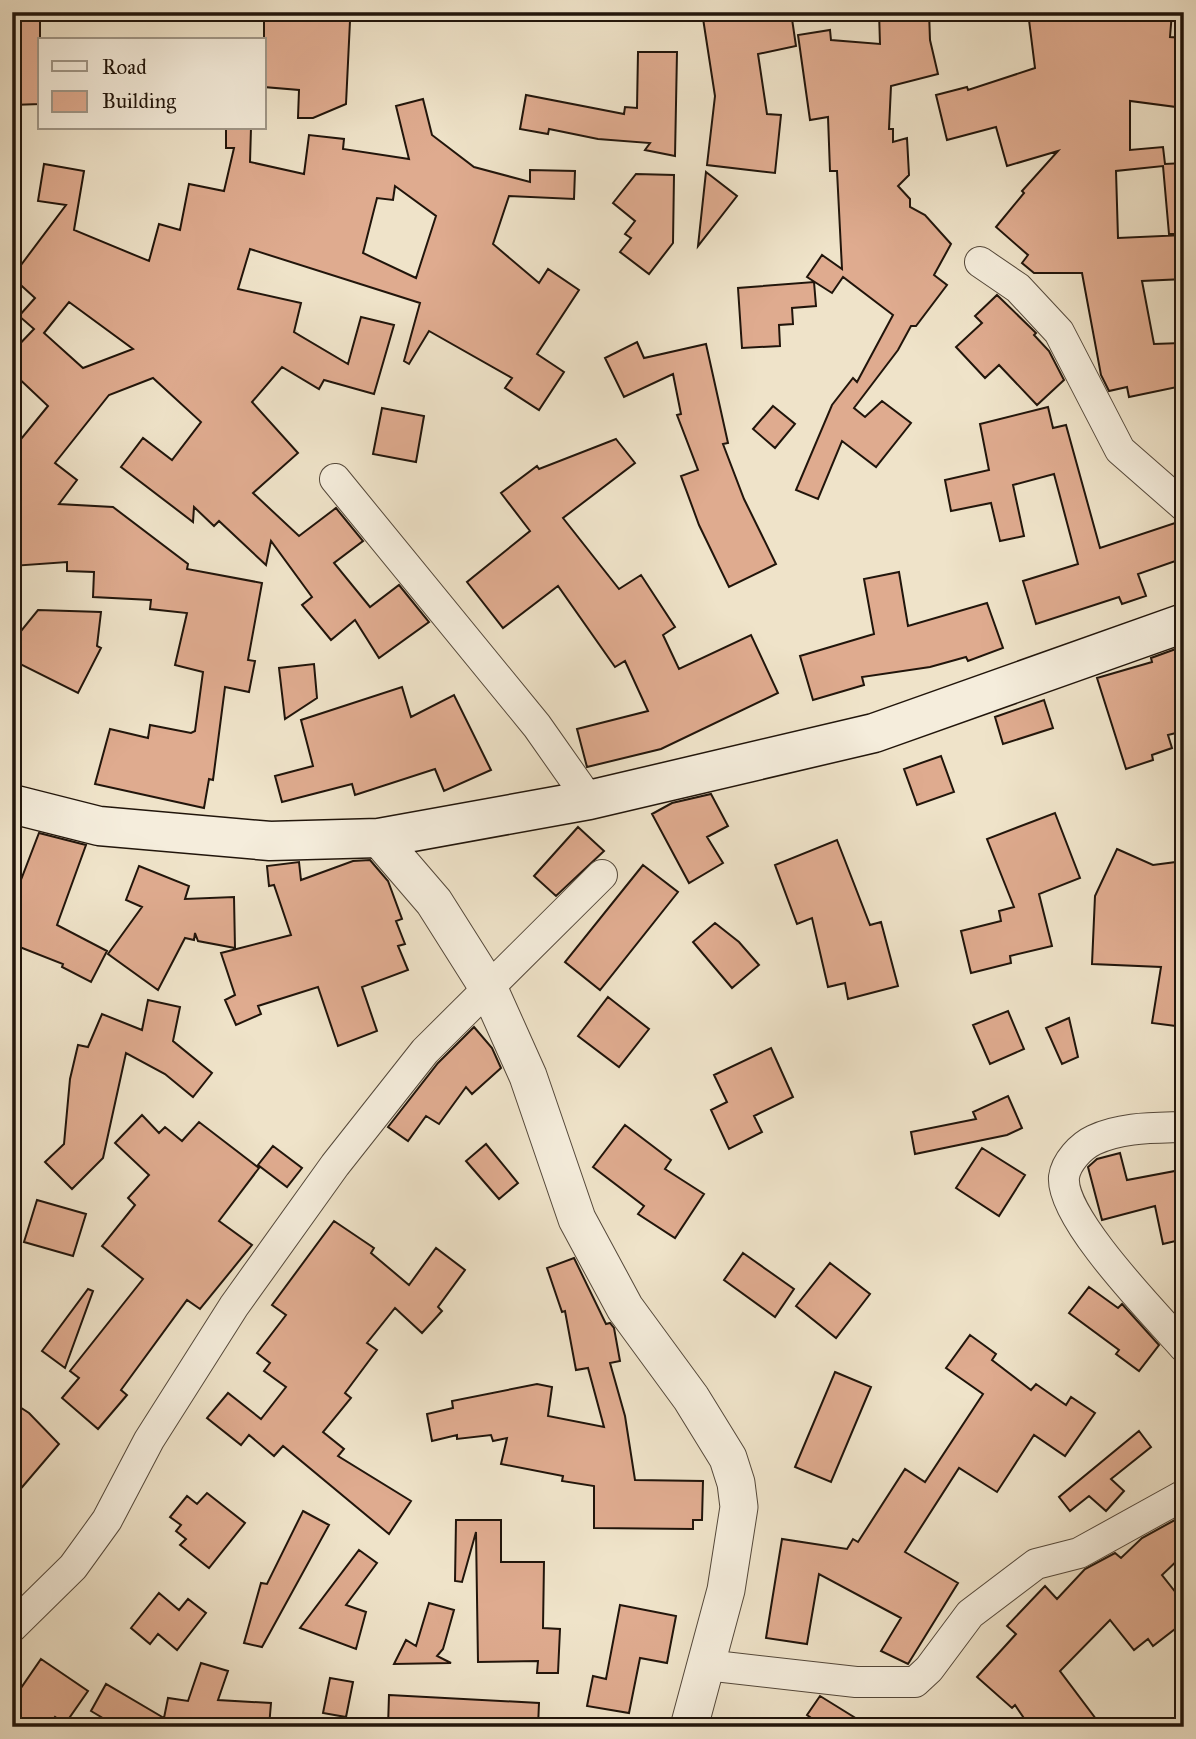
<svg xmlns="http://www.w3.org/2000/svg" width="1196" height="1739" font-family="'IM FELL Great Primer',serif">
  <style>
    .building { fill: #dfab8f; stroke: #21150b; stroke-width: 2; fill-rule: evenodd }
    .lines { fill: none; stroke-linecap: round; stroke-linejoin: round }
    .minor-casing { stroke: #54483a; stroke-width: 32 }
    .tertiary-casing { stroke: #54483a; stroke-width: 39 }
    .secondary-casing { stroke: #21150b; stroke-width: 41 }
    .minor { stroke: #f5eddc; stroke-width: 30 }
    .tertiary { stroke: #f5eddc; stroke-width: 37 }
    .secondary { stroke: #f5eddc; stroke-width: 38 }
  </style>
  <rect width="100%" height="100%" fill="#efe3c9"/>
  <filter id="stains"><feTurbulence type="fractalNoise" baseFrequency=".00286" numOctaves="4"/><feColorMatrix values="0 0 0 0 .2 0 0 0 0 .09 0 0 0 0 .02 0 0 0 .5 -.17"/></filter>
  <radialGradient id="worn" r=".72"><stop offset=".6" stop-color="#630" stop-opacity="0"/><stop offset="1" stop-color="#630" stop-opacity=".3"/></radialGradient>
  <path class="building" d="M12 12H40V104L12 105Z
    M702 12H791L796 46 758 54 767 114 781 115 775 173 707 165 715 96Z
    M879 12H929L930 40 938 74 891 86 889 129H893V142L907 138 909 175 898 186 910 199V207L925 215 951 244 934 275 947 285 916 326H911L898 350 854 408 865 417 882 401 911 423 876 467 842 441 818 499 796 490 832 405 853 378 857 382 893 315 843 277 832 293 807 277 822 255 842 269 837 171H830L828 117 810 120 798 35 830 30 831 40 880 44Z
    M1028 12H1172L1170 37 1184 38V108L1130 101V150L1163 147 1165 164 1184 163V234H1169L1163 166 1116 171 1118 238 1184 235V279L1142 281 1154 344 1181 343 1182 386 1129 397 1127 387 1109 391 1101 375 1082 273H1034L1022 263 1028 255 996 227 1024 193 1022 191 1058 151 1007 166 996 127 947 140 936 95 967 87 968 90 1035 68Z
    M264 18 350 21 346 104 313 118H298L299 90 264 87Z
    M638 52H677L675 156 645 150 650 143 598 139 549 129 548 134 520 129 526 95 624 114 625 107 637 108Z
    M423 99 432 135 474 167 530 182V170L575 171 574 199 509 196 493 244 539 283 548 269 579 290 537 354 564 372 539 410 505 388 512 378 429 331 409 364 404 361 420 303 250 249 238 289 301 303 294 332 348 364 361 317 394 325 374 394 324 380 319 389 282 367 252 402 298 453 253 493 299 536 336 508 363 541 334 563 370 607 399 585 429 622 379 658 355 620 331 640 302 605 312 597 271 541 266 565 219 521 214 526 194 507 193 522 121 467 143 438 172 460 201 422 153 378 109 395 55 463 77 480 59 504 113 507 188 564 187 569 262 583 248 660 255 661 249 692 225 687 213 780 209 779 204 808 95 784 110 729 148 738 150 725 191 733 195 731 203 672 175 665 187 613 150 609 151 600 93 597 94 572 67 571V562L12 566V450L48 406 12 372V352L34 329 19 316 35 298 12 277 66 205 38 201 44 164 84 171 74 230 149 261 159 224 180 230 189 184 224 191 234 148H226V128H251L250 162 304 174 309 135 344 139 343 149 409 159 396 106ZM395 186 436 216 416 278 363 253 377 198 393 200ZM69 302 133 349 83 368 44 333Z
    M706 172 737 196 698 246Z
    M636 174 674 175 673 243 649 274 620 252 631 238 625 234 635 221 613 203Z
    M814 282 816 306 792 308 793 324 779 325 780 346 742 348 738 288Z
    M997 295 1036 333 1034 335 1049 351 1064 380 1037 405 999 365 985 378 956 347 982 323 975 316Z
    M637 342 644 358 706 344 728 443 723 444 744 499 776 564 729 587 699 525 681 476 698 470 677 415 681 414 673 374 624 397 605 358Z
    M773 406 795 424 775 448 753 429Z
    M1048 407 1053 428 1066 425 1100 548 1178 522 1184 523V558L1138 574 1146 596 1122 604 1119 597 1036 624 1023 581 1078 564 1054 474 1013 485 1024 536 1000 541 991 503 951 511 945 480 989 470 980 424Z
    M382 408 424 416 416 462 373 454Z
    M616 439 635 463 563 518 619 589 641 575 675 627 663 635 679 669 751 635 778 693 661 749 587 767 577 729 648 711 625 661 615 667 558 586 503 628 467 582 530 531 501 493 537 466 539 469Z
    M899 572 908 626 987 603 1003 648 968 661 966 657 930 667 862 677 864 685 813 700 800 656 874 634 864 579Z
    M38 610 101 612 97 646 101 648 78 693 12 660V642Z
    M1184 646V731L1168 735 1172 748 1152 755 1153 760 1126 769 1097 678 1152 662 1151 658Z
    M314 664 317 698 285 719 279 668Z
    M402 687 411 717 454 695 491 770 444 791 435 769 355 795 352 784 282 802 275 776 313 766 301 720Z
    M1044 700 1053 728 1003 744 995 717Z
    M941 756 954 792 917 805 904 769Z
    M711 794 728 826 707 837 723 863 689 883 652 814 672 803Z
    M1055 813 1080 878 1039 894 1052 946 1010 956 1011 963 971 973 961 931 1001 921 999 911 1014 907 987 839Z
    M578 827 604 851 556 896 534 876Z
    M39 833 86 845 57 925 107 951 91 982 62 967 63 964 12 944V882L19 885Z
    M837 840 870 925 881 922 898 986 848 999 845 983 828 987 812 918 797 924 775 865Z
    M1117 849 1153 865 1184 861V1027L1152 1023 1161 967 1092 964 1095 896Z
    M370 860 388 881 402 919 396 921 405 944 398 946 408 970 362 987 377 1031 338 1046 318 987 258 1006 261 1014 236 1025 225 1000 235 995 221 953 291 935 274 885 269 886 267 866 299 862 301 880 353 861Z
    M643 865 678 892 600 990 565 962Z
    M139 866 189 886 185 899 234 897 235 948 198 941 195 933 194 940 185 938 158 990 108 954 142 907 126 900Z
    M715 923 739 942 759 965 732 988 693 942Z
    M608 997 649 1029 619 1067 578 1036Z
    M148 1000 180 1007 173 1041 212 1073 193 1097 165 1074 126 1053 103 1158 72 1189 45 1162 64 1144 70 1079 78 1045 88 1047 102 1014 142 1030Z
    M1008 1011 1024 1049 990 1064 973 1025Z
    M1069 1018 1078 1057 1062 1064 1046 1028Z
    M474 1027 492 1048 501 1068 472 1094 466 1087 439 1124 426 1116 408 1141 388 1127 438 1063Z
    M771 1048 793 1097 754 1116 762 1132 729 1149 711 1110 727 1102 714 1075Z
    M1008 1096 1022 1128 1007 1135 915 1154 911 1132 976 1119 973 1112Z
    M142 1115 159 1133 165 1127 182 1141 199 1122 259 1168 219 1221 252 1245 200 1309 187 1300 121 1390 127 1395 98 1429 62 1398 79 1378 70 1371 143 1279 102 1246 135 1205 128 1198 149 1175 115 1143Z
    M625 1125 671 1160 665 1169 704 1194 675 1238 638 1214 644 1206 593 1167Z
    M486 1144 518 1183 499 1199 466 1161Z
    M273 1146 302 1168 287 1187 258 1165Z
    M982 1148 1025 1175 999 1216 956 1188Z
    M1120 1153 1127 1180 1175 1171 1184 1207V1239L1163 1244 1155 1206 1102 1220 1088 1167 1097 1159Z
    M37 1200 86 1214 73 1256 24 1242Z
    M334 1221 374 1248 371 1253 409 1285 436 1248 465 1270 438 1307 442 1311 422 1333 395 1308 367 1343 377 1350 345 1393 351 1398 323 1432 344 1449 338 1456 411 1501 389 1534 283 1446 274 1456 249 1435 241 1445 207 1418 228 1393 261 1419 286 1387 264 1371 270 1363 257 1353 286 1315 272 1305Z
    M743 1253 794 1289 775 1317 724 1280Z
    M574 1258 606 1324 610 1323 614 1328 620 1361 610 1363 625 1416 635 1480 703 1481 702 1520H693V1529L594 1528V1486L562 1481 563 1476 501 1464 507 1438 493 1441 491 1435 457 1439V1435L432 1441 427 1414 453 1408 452 1401 537 1384 552 1387 548 1416 604 1427 588 1368 576 1370 565 1311 562 1312 547 1268Z
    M830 1263 870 1294 836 1338 796 1306Z
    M1089 1287 1118 1308 1122 1304 1159 1345 1139 1371 1116 1354 1119 1350 1069 1313Z
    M88 1289 93 1291 65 1368 42 1351Z
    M970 1335 996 1354 992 1360 1031 1390 1036 1384 1066 1405 1071 1397 1095 1413 1065 1456 1034 1435 997 1492 959 1468 905 1552 958 1583 908 1664 881 1651 901 1618 819 1574 807 1644 766 1638 782 1539 847 1549 853 1539 858 1542 905 1469 925 1482 983 1394 946 1368Z
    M835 1372 871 1387 831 1482 795 1467Z
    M12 1402 29 1413 59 1444 12 1499Z
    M1139 1431 1151 1447 1111 1479 1124 1491 1106 1511 1089 1496 1070 1511 1059 1497Z
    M207 1493 245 1523 209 1568 180 1545 186 1539 176 1531 181 1525 170 1517 187 1496 197 1504Z
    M303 1511 329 1525 262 1647 244 1643 261 1583 267 1584Z
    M1184 1515V1554L1162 1575 1184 1603V1622L1153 1646 1148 1639 1134 1650 1110 1620 1060 1671 1102 1727H1030L1015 1705 1012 1708 977 1677 1016 1634 1007 1626 1045 1586 1057 1599 1085 1569 1115 1553 1121 1558 1142 1538Z
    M456 1520H501V1562H544L543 1628 560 1629 558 1673H537L538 1661 478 1662 476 1532 462 1582 455 1581Z
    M359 1550 377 1563 346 1605 366 1612 356 1649 300 1628Z
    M159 1593 179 1610 188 1599 206 1613 177 1650 158 1634 150 1644 131 1628Z
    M429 1603 454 1610 443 1649 437 1656 451 1663 394 1664 406 1640 416 1646Z
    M620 1605 676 1616 667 1663 640 1658 629 1713 587 1706 593 1676 606 1679Z
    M41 1659 88 1691 65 1724 55 1717 48 1727H12V1701Z
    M201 1663 228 1671 218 1700 271 1703 269 1727H118L91 1711 106 1684 164 1718 168 1698 188 1701Z
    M330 1678 353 1682 346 1717 323 1713Z
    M389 1695 539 1703 538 1727H388Z
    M820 1696 870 1727H824L807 1715Z"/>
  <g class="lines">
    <g class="minor-casing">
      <path id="minor" d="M980 262 1018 288 1059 332 1120 450 1184 506
        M335 479 537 726 589 800
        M1184 1127C1153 1128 1122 1127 1094 1140 1081 1146 1066 1162 1064 1177 1060 1218 1156 1315 1184 1347
        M12 1627 73 1567 107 1520 149 1440 234 1306 335 1165 425 1051 602 875
        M706 1665 856 1682H915L929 1669 970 1614 1036 1564 1079 1553 1184 1495"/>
    </g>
    <g class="tertiary-casing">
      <path id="tertiary" d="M379 838 434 902 489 989 528 1076 577 1219 625 1308 691 1398 728 1458 736 1483 739 1507 726 1590 689 1727"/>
    </g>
    <g class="secondary-casing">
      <path id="secondary" d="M12 804 99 826 270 841 379 838 589 800 874 733 1184 623"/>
    </g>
    <use href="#minor" class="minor"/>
    <use href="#tertiary" class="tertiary"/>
    <use href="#secondary" class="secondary"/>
  </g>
  <rect width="1196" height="1739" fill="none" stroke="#efe3c9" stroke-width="42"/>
  <rect x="14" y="14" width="1168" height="1711" fill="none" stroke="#21150b" stroke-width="3.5"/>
  <rect x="21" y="21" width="1154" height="1697" fill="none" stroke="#21150b" stroke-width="2"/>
  <rect x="38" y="38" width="228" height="91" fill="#f5eddc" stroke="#a09788" stroke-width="2"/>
  <rect x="52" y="61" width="35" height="10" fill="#f5eddc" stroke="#a09788" stroke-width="2"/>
  <text x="102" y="74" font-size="21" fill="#21150b">Road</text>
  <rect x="52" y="91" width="35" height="21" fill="#dfab8f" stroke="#a09788" stroke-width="2"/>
  <text x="102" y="108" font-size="21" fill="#21150b">Building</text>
  <rect width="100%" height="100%" filter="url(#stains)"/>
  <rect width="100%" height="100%" fill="url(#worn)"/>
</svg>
